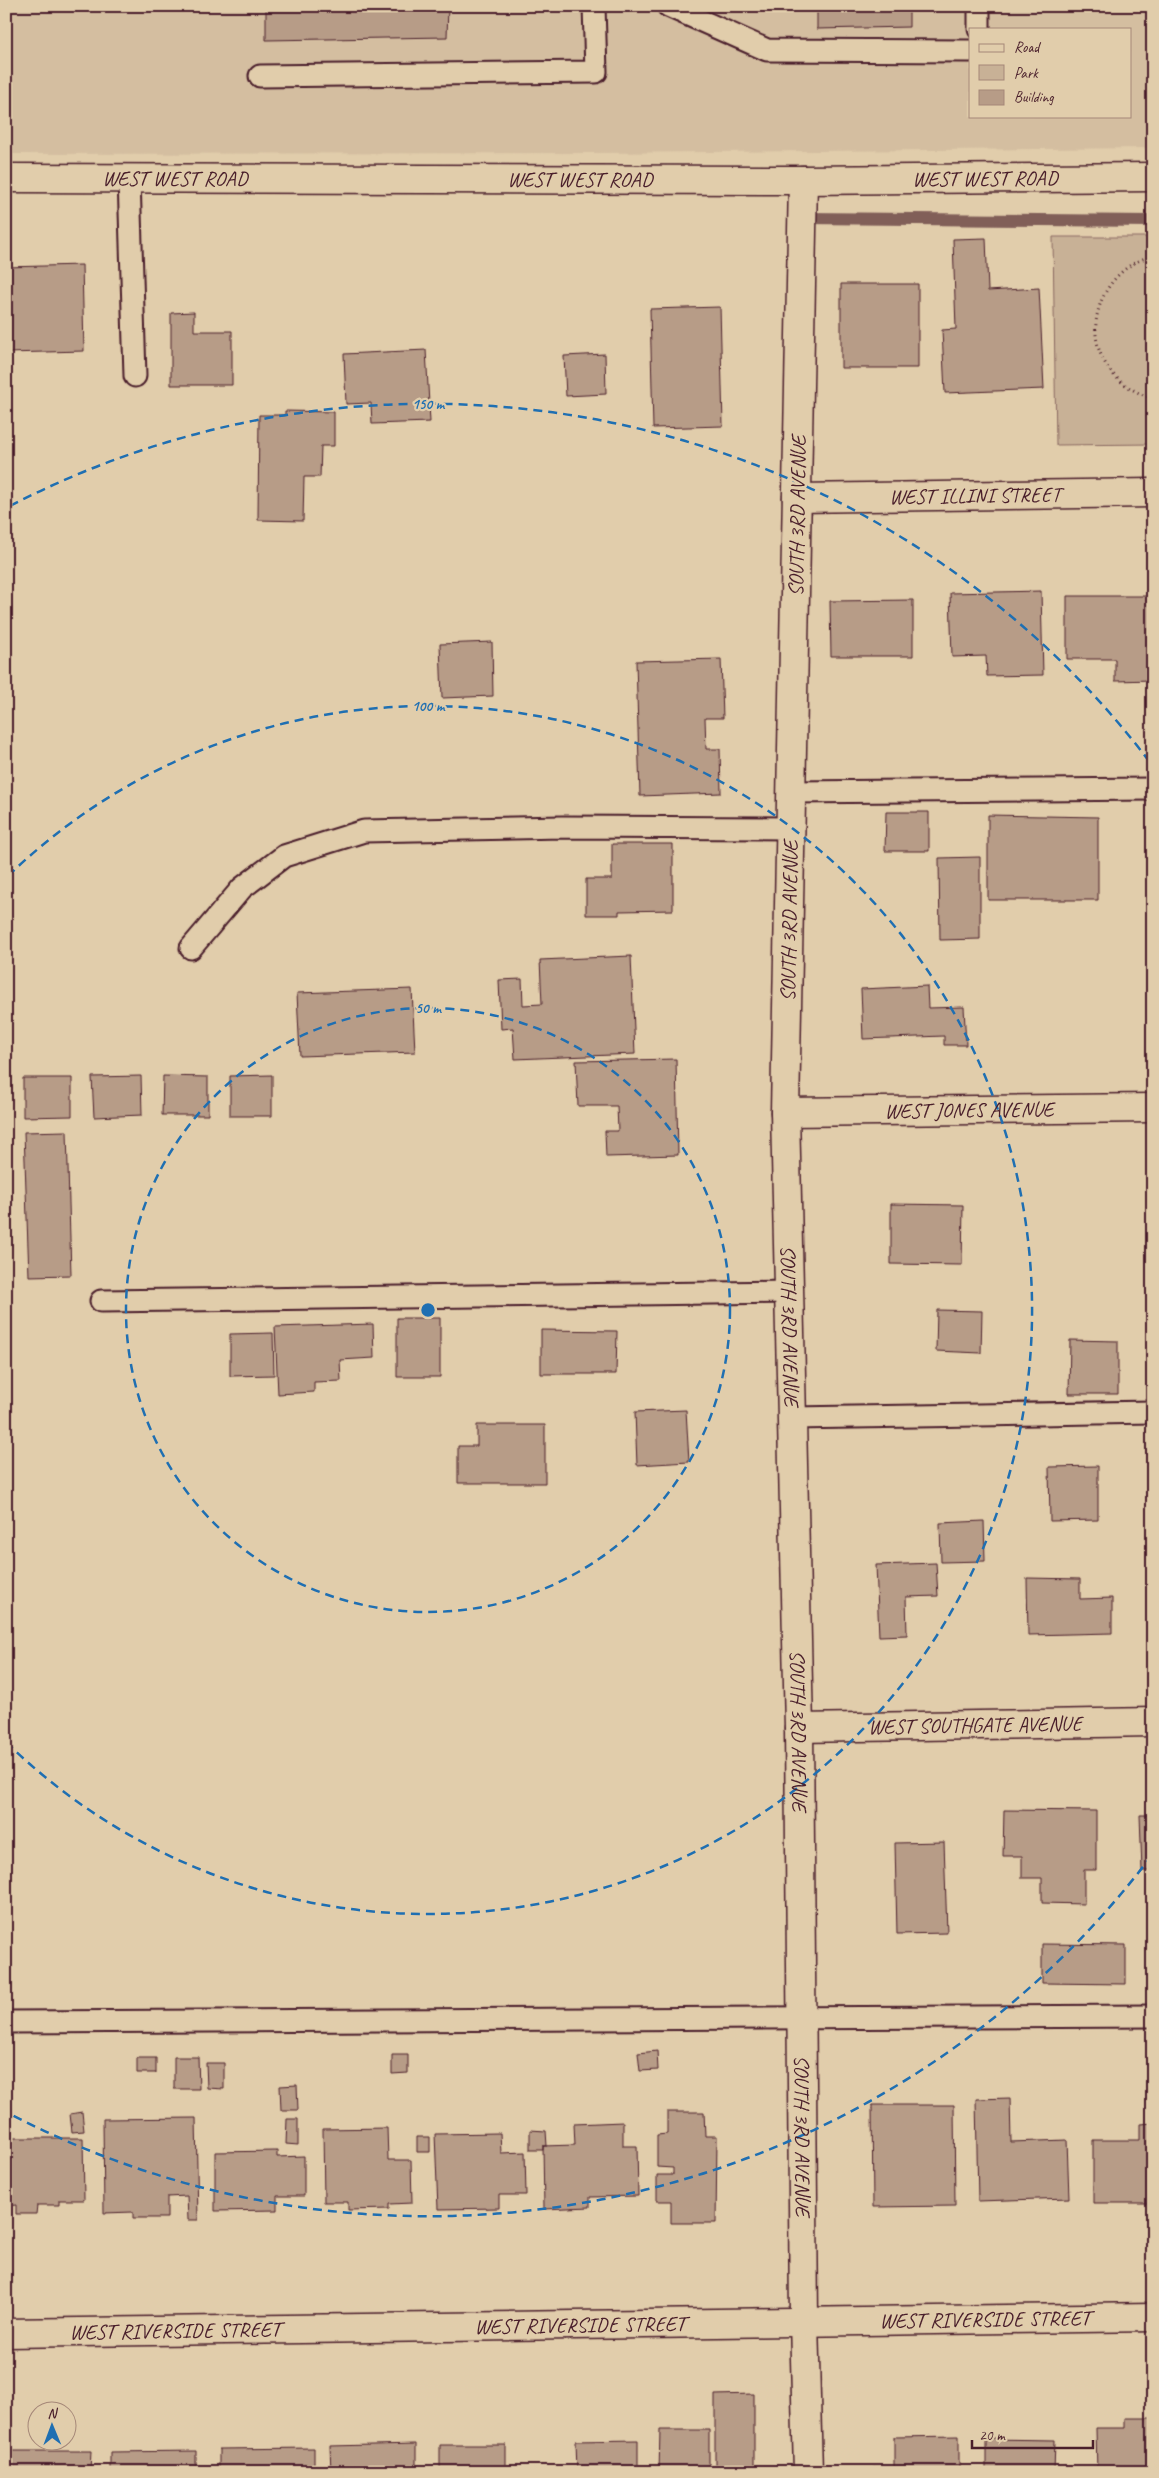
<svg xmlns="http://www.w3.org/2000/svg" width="1159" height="2478" font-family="Caveat,sans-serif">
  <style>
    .built { fill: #d4bea0; fill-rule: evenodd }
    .green { fill: #c8b196; stroke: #896860 }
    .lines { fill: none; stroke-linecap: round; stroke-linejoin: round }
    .stream { stroke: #815e59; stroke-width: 12 }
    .building { fill: #b79c87; stroke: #4a1f2b }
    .lane-casing { stroke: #4a1f2b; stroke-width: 25 }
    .street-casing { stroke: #4a1f2b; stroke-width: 31 }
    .path { stroke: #4a1f2b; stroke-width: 3; stroke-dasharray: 1 4; stroke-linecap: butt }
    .lane { stroke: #e1cdab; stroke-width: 21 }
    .street { stroke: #e1cdab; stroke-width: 28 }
    .ring { fill: none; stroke: #1f6fb2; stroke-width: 2.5; stroke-dasharray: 9 6 }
    .labels { text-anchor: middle; stroke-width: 4.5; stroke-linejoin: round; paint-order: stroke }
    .street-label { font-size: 21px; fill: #4a1f2b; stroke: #e1cdab }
    .centre { fill: #1f6fb2; stroke: #e1cdab; stroke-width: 2.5 }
    .ring-label { font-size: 15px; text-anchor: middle; font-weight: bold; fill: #1f6fb2; stroke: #e1cdab; stroke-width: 4.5; stroke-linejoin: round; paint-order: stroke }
  </style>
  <rect width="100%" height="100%" fill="#e1cdab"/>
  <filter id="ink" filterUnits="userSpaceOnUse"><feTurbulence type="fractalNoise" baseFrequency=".02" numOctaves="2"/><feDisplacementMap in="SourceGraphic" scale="10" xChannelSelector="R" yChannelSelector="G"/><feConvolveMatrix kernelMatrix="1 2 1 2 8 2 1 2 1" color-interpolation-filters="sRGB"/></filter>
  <g filter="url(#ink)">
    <path class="built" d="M6 6H1153V148L595 153 6 154ZM970 29H1130V116H970Z"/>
    <path class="green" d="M1053 237H1153V444L1056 445Z"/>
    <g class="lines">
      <path class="stream" d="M803 218 1153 221"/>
    </g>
    <path class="building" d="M266 6H448L447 37 266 40Z
      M817 6H909V27L817 29Z
      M986 238 988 291 1039 288 1044 389 945 393 942 330 956 329 953 239Z
      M82 265 84 351 6 353V267Z
      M841 284H918V368H841Z
      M720 307 723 426 653 428 650 309Z
      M194 312V331H232V385H171V313Z
      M426 350 430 422 372 424 371 403 346 404 344 354Z
      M605 354 606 394 566 396 564 356Z
      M285 411 334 412V446H321L320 477H304L303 521 258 520 259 415H285Z
      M1041 591 1043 675 987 676 986 656 952 657 950 593Z
      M1067 596H1153V680L1115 681V659H1067Z
      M913 600V656H831L830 601Z
      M492 642 493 696 442 698 440 644Z
      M721 659 723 718H705L706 749H720L721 793 640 796 636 661Z
      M886 812H929V851H885Z
      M988 815 1098 817V900H988Z
      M612 844H673V910L619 911V915H586V879H612Z
      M980 857V939L940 940 939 858Z
      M631 956 635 1054 515 1059 513 1028 501 1029 499 980 522 979 523 1005 542 1004 540 960Z
      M927 986 928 1008 964 1007 966 1045H944V1036L863 1039 861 989Z
      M412 989 415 1052 300 1056 297 993Z
      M676 1059 678 1155 606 1157 605 1131H618L617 1106H578L576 1061Z
      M272 1075V1116H230V1076Z
      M141 1076 142 1115 94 1117 92 1077Z
      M163 1076 208 1077V1115H162Z
      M23 1078H72V1116L23 1117Z
      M67 1131 71 1275 29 1276 24 1132Z
      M891 1204 963 1205 962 1265 891 1264Z
      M937 1310 982 1311 981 1353 936 1351Z
      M397 1318H440V1377H397Z
      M373 1324 374 1358 340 1360 341 1381 314 1382V1392L278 1394 275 1327Z
      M541 1330 617 1331 616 1374H541Z
      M273 1333 274 1375 230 1376V1334Z
      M1070 1340 1118 1341V1394H1069Z
      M686 1410 689 1462 637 1465 635 1412Z
      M477 1425H545V1483H458V1446H477Z
      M1098 1466V1520L1050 1521 1049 1467Z
      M984 1521 985 1561 941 1562 940 1523Z
      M936 1563 938 1596 906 1597 907 1635 879 1636 876 1565Z
      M1027 1578 1080 1579V1599L1112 1598V1633L1028 1635Z
      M1004 1810 1096 1811V1870H1084V1904L1042 1903V1878H1022V1856H1003Z
      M1140 1815H1153V1871H1142Z
      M944 1842 947 1933 897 1934 895 1843Z
      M1042 1944 1126 1945V1984L1042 1983Z
      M657 2051 658 2070 640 2071 638 2053Z
      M392 2055H408V2073L392 2074Z
      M174 2057H198L199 2089H174Z
      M137 2058H156V2073H137Z
      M206 2063H224V2089L207 2088Z
      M297 2085 298 2110H281L280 2086Z
      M1010 2098 1011 2142 1067 2140 1069 2198 978 2201 976 2099Z
      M872 2105H954L955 2206 873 2207Z
      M82 2112 84 2131 72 2132 70 2114Z
      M667 2112H704L705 2136H717L716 2223H671V2201H657V2175H673V2168L657 2167V2135L667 2134Z
      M196 2118 198 2220H188L187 2196 167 2197V2218H133V2212L104 2213 103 2119Z
      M287 2119H298V2145L286 2144Z
      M623 2122V2146H637L638 2196 590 2197V2207L544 2209 543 2146 575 2145 574 2124Z
      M1153 2123V2203H1093V2140H1140V2124Z
      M387 2128 388 2160H411L412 2203 389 2204V2209L348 2210V2202H324L323 2129Z
      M530 2130 546 2131 547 2146H543V2150H530Z
      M500 2133 501 2153 525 2152 526 2195H499V2208L438 2209 435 2134Z
      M417 2137H430V2152H417Z
      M8 2138H83L84 2200H59V2205H37L36 2214H16V2205L6 2206Z
      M277 2151V2157L304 2156V2196H277V2210L215 2211V2152Z
      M754 2394V2472H715V2395Z
      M1125 2418H1153V2472H1097L1096 2428H1125Z
      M660 2430H709V2472H659Z
      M959 2436V2472H873V2468L894 2469V2437Z
      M986 2439 1055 2440 1054 2472H986Z
      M638 2440V2472H577L576 2441Z
      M416 2444V2472H331L330 2446Z
      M440 2445H506V2472H440Z
      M314 2448V2472H219V2449Z
      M6 2451H91L90 2472H6Z
      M196 2451V2472H110V2452Z"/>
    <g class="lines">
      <g class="lane-casing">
        <path id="lane" d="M668 6 767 50 970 51
          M979 29V6
          M260 76 596 72 594 6
          M129 178 135 376
          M791 792 1153 789
          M191 948 242 888 284 856 364 831 562 827 790 828
          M101 1301 789 1292
          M792 1418 1153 1412
          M6 2022 1153 2016"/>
      </g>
      <g class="street-casing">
        <g id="street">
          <path id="s1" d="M6 178 803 180 1153 177"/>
          <path id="s2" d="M803 180 785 1112 799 1728 804 2321 808 2472"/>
          <path id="s3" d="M797 498 1153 493"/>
          <path id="s4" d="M785 1112 1153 1108"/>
          <path id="s5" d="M799 1728 1153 1722"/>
          <path id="s6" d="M6 2333 1153 2317"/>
        </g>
      </g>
      <path class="path" d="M1153 256C1109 265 1082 319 1103 359 1113 380 1132 391 1153 399"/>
      <use href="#lane" class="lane"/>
      <use href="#street" class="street"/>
    </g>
  </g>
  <g class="ring">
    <circle cx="428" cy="1310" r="302"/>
    <path d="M8 876A604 604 0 1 1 8 1744"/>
    <path d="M1152 1855A906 906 0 0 1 10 2114M10 506A906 906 0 0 1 1152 765"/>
  </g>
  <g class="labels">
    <g class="street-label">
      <text dy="7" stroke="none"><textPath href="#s1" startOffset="169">WEST WEST ROAD</textPath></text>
      <text dy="7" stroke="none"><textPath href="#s1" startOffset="979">WEST WEST ROAD</textPath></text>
      <text dy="7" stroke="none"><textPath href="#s1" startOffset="574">WEST WEST ROAD</textPath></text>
      <text dy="7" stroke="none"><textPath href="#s3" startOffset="178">WEST ILLINI STREET</textPath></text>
      <text transform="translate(797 516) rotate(-89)" y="7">SOUTH 3RD AVENUE</text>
      <text transform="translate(789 921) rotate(-89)" y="7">SOUTH 3RD AVENUE</text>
      <text dy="7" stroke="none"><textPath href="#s4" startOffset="184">WEST JONES AVENUE</textPath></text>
      <text dy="7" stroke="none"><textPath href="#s2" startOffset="1146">SOUTH 3RD AVENUE</textPath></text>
      <text dy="7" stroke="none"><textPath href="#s5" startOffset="176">WEST SOUTHGATE AVENUE</textPath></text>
      <text dy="7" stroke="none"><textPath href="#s2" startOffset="1551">SOUTH 3RD AVENUE</textPath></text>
      <text dy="7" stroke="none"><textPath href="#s2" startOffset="1956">SOUTH 3RD AVENUE</textPath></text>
      <text dy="7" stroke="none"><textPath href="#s6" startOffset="979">WEST RIVERSIDE STREET</textPath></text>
      <text dy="7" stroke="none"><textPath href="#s6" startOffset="574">WEST RIVERSIDE STREET</textPath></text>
      <text dy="7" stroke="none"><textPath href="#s6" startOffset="169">WEST RIVERSIDE STREET</textPath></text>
    </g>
  </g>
  <circle cx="428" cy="1310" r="8" class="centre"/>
  <g class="ring-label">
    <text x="428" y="409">150 m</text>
    <text x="428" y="711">100 m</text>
    <text x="428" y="1013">50 m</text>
  </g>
  <rect width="1159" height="2478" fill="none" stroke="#e1cdab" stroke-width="25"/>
  <rect x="12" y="12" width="1134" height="2453" fill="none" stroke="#4a1f2b" stroke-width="2" filter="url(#ink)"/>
  <rect x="969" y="28" width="162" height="90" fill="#e1cdab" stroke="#a58778"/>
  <rect x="979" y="44" width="25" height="8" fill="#e1cdab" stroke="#a58778"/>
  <text x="1014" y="52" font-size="15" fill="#4a1f2b">Road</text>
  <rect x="979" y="65" width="25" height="15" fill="#c8b196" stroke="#a58778"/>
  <text x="1014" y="78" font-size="15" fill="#4a1f2b">Park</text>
  <rect x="979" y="90" width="25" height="15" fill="#b79c87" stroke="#a58778"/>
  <text x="1014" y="102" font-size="15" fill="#4a1f2b">Building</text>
  <g transform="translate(52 2426) rotate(359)"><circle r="24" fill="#e1cdab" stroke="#a58778"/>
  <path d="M0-4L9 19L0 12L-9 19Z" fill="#1f6fb2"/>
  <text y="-8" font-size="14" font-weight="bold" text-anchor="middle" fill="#4a1f2b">N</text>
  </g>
  <path d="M972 2440v8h121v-8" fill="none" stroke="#4a1f2b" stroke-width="2.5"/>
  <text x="979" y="2440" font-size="15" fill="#4a1f2b" stroke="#e1cdab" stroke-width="4" paint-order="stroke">20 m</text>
</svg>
